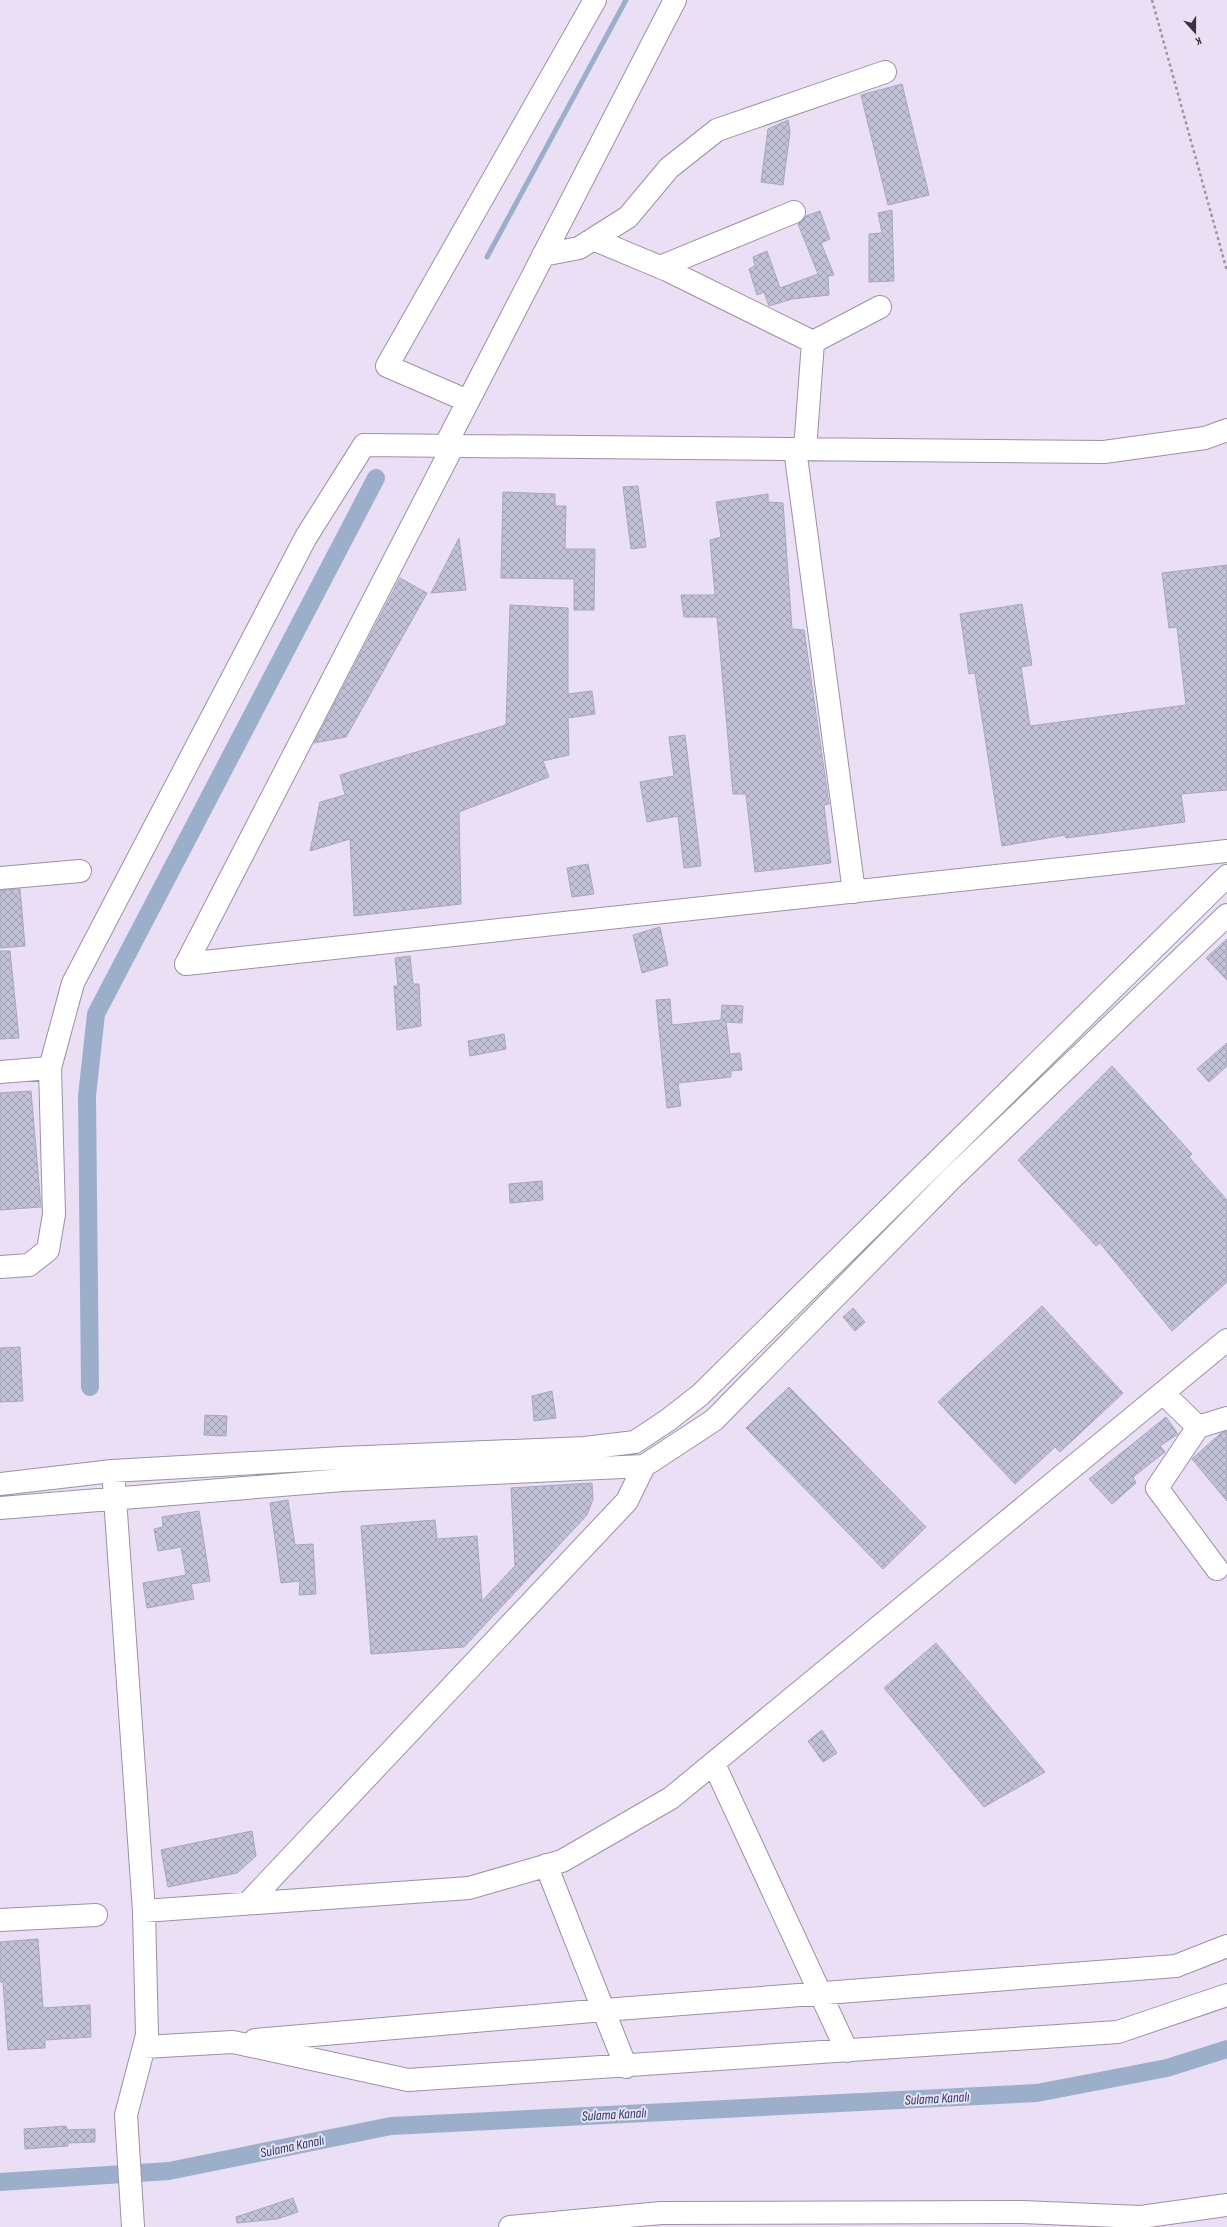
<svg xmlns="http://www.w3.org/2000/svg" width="1227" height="2227" font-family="'Sofia Sans Condensed',sans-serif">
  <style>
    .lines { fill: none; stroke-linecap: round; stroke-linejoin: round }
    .stream { stroke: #9bafcb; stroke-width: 5 }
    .canal { stroke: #9bafcb; stroke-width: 18 }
    .building { fill: url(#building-cross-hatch); stroke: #a7a8bd }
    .minor-casing { stroke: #9c91a5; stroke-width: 24 }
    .path { stroke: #9d94a4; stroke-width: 2.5; stroke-dasharray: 3 3; stroke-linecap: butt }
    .minor { stroke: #fff; stroke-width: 22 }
    .labels { text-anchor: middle; stroke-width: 4; stroke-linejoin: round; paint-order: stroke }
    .water-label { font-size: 14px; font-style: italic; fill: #1c395f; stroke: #ebdff5 }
  </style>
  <defs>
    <pattern id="building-cross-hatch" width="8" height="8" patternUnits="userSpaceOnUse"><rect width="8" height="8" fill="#c1c2d8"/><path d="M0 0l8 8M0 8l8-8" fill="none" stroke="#9e9eb0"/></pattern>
  </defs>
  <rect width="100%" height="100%" fill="#ebdff5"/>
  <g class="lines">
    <path class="stream" d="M487 257 626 0"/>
    <path class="canal" d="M90 1387 87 1096 96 1014 376 478
      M0 2182 169 2171 391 2126 1037 2093 1167 2068 1227 2049"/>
  </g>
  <path class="building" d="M902 84 929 195 888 205 861 95Z
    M788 120 790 132 783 185 761 182 768 129Z
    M892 210 894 281 869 282V234L882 233 878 213Z
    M820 211 830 239 821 243 834 275 828 276 829 295 792 299 769 306 764 292 757 295 749 269 755 266 753 257 767 251 780 288 818 274 798 224 806 216Z
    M638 486 646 547 631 549 623 487Z
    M503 492 555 494V506H566L565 549H595L594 610H574V579L501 578Z
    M768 494V502L783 503 792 629 804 630 829 804 824 805 831 863 755 872 746 794H733L717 617H684L681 595H715L710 540 721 537 716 502Z
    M459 538 466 590 431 593Z
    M1227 565V790L1181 794 1185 822 1066 838 1065 835 1002 846 975 673 969 674 960 614 1022 604 1032 665 1021 667 1030 726 1186 705 1177 627 1169 628 1162 573Z
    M400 578 427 593 346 737 314 743Z
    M510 605 568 608V694L592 691 595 714 568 718 569 755 543 761 549 777 459 812 461 904 354 916 350 839 310 851 320 802 345 795 340 775 506 725Z
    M685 735 701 866 684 868 678 816 647 822 640 782 674 776 669 737Z
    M588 864 594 894 572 897 567 868Z
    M20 889 25 946 0 948V890Z
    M660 927 668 965 642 973 633 935Z
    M1227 939V980L1206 958Z
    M0 951H10L19 1038 0 1039Z
    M410 956 413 984H419L421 1026 397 1030 394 986H398L395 958Z
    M670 999 672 1025 721 1020 722 1005 743 1006 742 1023 726 1022 730 1054 740 1053 742 1070 731 1071V1077L678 1083 681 1106 667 1108 656 1000Z
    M504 1034 506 1049 470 1056 468 1041Z
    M1227 1043V1066L1209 1082 1197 1069Z
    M1112 1066 1192 1154 1189 1157 1227 1200V1282L1172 1331 1100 1243 1096 1246 1018 1160Z
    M31 1091 41 1207 0 1210V1093Z
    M542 1181 543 1200 510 1203 509 1184Z
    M1042 1306 1123 1393 1060 1452 1055 1447 1015 1484 938 1402Z
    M853 1308 865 1322 855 1331 843 1317Z
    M20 1347 23 1401 0 1402V1348Z
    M789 1387 926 1527 883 1569 746 1428Z
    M552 1391 556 1418 534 1421 532 1396Z
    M205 1415 227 1416 226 1436 204 1435Z
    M1166 1417 1178 1434 1160 1446 1165 1452 1133 1477 1136 1483 1112 1504 1089 1479Z
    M1227 1431V1501L1192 1459 1221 1433Z
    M592 1483 593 1499 587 1515 464 1647 371 1654 361 1526 435 1520 437 1539 477 1536 482 1601 515 1566 511 1488Z
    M288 1500 295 1545 313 1544 316 1594 299 1595 300 1581 281 1583 270 1503Z
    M199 1511 210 1581 191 1584 194 1599 147 1608 143 1583 186 1575 181 1547 158 1551 154 1529 163 1527 162 1517Z
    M936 1643 1045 1772 984 1807 884 1688Z
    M822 1730 837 1753 823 1762 808 1741Z
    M252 1831 256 1856 237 1873 168 1887 161 1850Z
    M38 1939 43 2008 90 2005 91 2037 45 2040V2048L8 2050 3 1982H0V1942Z
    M66 2126 67 2130 95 2129V2142L68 2143V2146L25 2149 24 2129Z
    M293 2198 298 2212 277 2219 237 2223 236 2217Z"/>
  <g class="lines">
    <g class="minor-casing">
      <path id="minor" d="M593 239 667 270 813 342 880 307
        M543 255 579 248 628 217 669 168 717 130 885 72
        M660 267 794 212
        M468 401 387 366 595 0
        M445 446 675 0
        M795 449 854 892
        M805 450 813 342
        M0 878 80 871
        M186 964 1227 851
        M186 964 453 446
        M0 1072 50 1068
        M0 1267 29 1265 48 1250 54 1214 50 1068 73 983 306 537 364 445 1104 452 1205 438 1227 430
        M1164 1394 1198 1427 1157 1488 1217 1569
        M1198 1427 1227 1418
        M0 1484 112 1471 342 1458 585 1448 635 1442 668 1420 700 1395 1227 876
        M114 1484 144 1911 147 2035 126 2115 133 2227
        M0 1508 343 1480 644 1466 714 1420 952 1178 1227 915
        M714 1764 847 2051
        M546 1865 626 2067
        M248 1903 627 1501 644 1466
        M144 1911 469 1888 562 1861 671 1798 1227 1340
        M0 1920 96 1915
        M255 2040 604 2010 1176 1966 1227 1946
        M144 2047 233 2042 408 2080 1118 2032 1227 1995
        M510 2227 661 2213 1022 2212 1141 2217 1227 2205"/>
    </g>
    <path class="path" d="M1152 0 1227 271"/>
    <use href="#minor" class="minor"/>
  </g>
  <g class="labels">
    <g class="water-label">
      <text transform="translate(937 2098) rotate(-3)" y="5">Sulama Kanalı</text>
      <text transform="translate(614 2114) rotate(-3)" y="5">Sulama Kanalı</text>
      <text transform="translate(292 2146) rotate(-12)" y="5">Sulama Kanalı</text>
    </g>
  </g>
  <g transform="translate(1195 32) rotate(159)" stroke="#ebdff5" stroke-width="3" paint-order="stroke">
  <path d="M0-3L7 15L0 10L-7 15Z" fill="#39343c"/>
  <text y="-6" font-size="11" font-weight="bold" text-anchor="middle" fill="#39343c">K</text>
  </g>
</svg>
